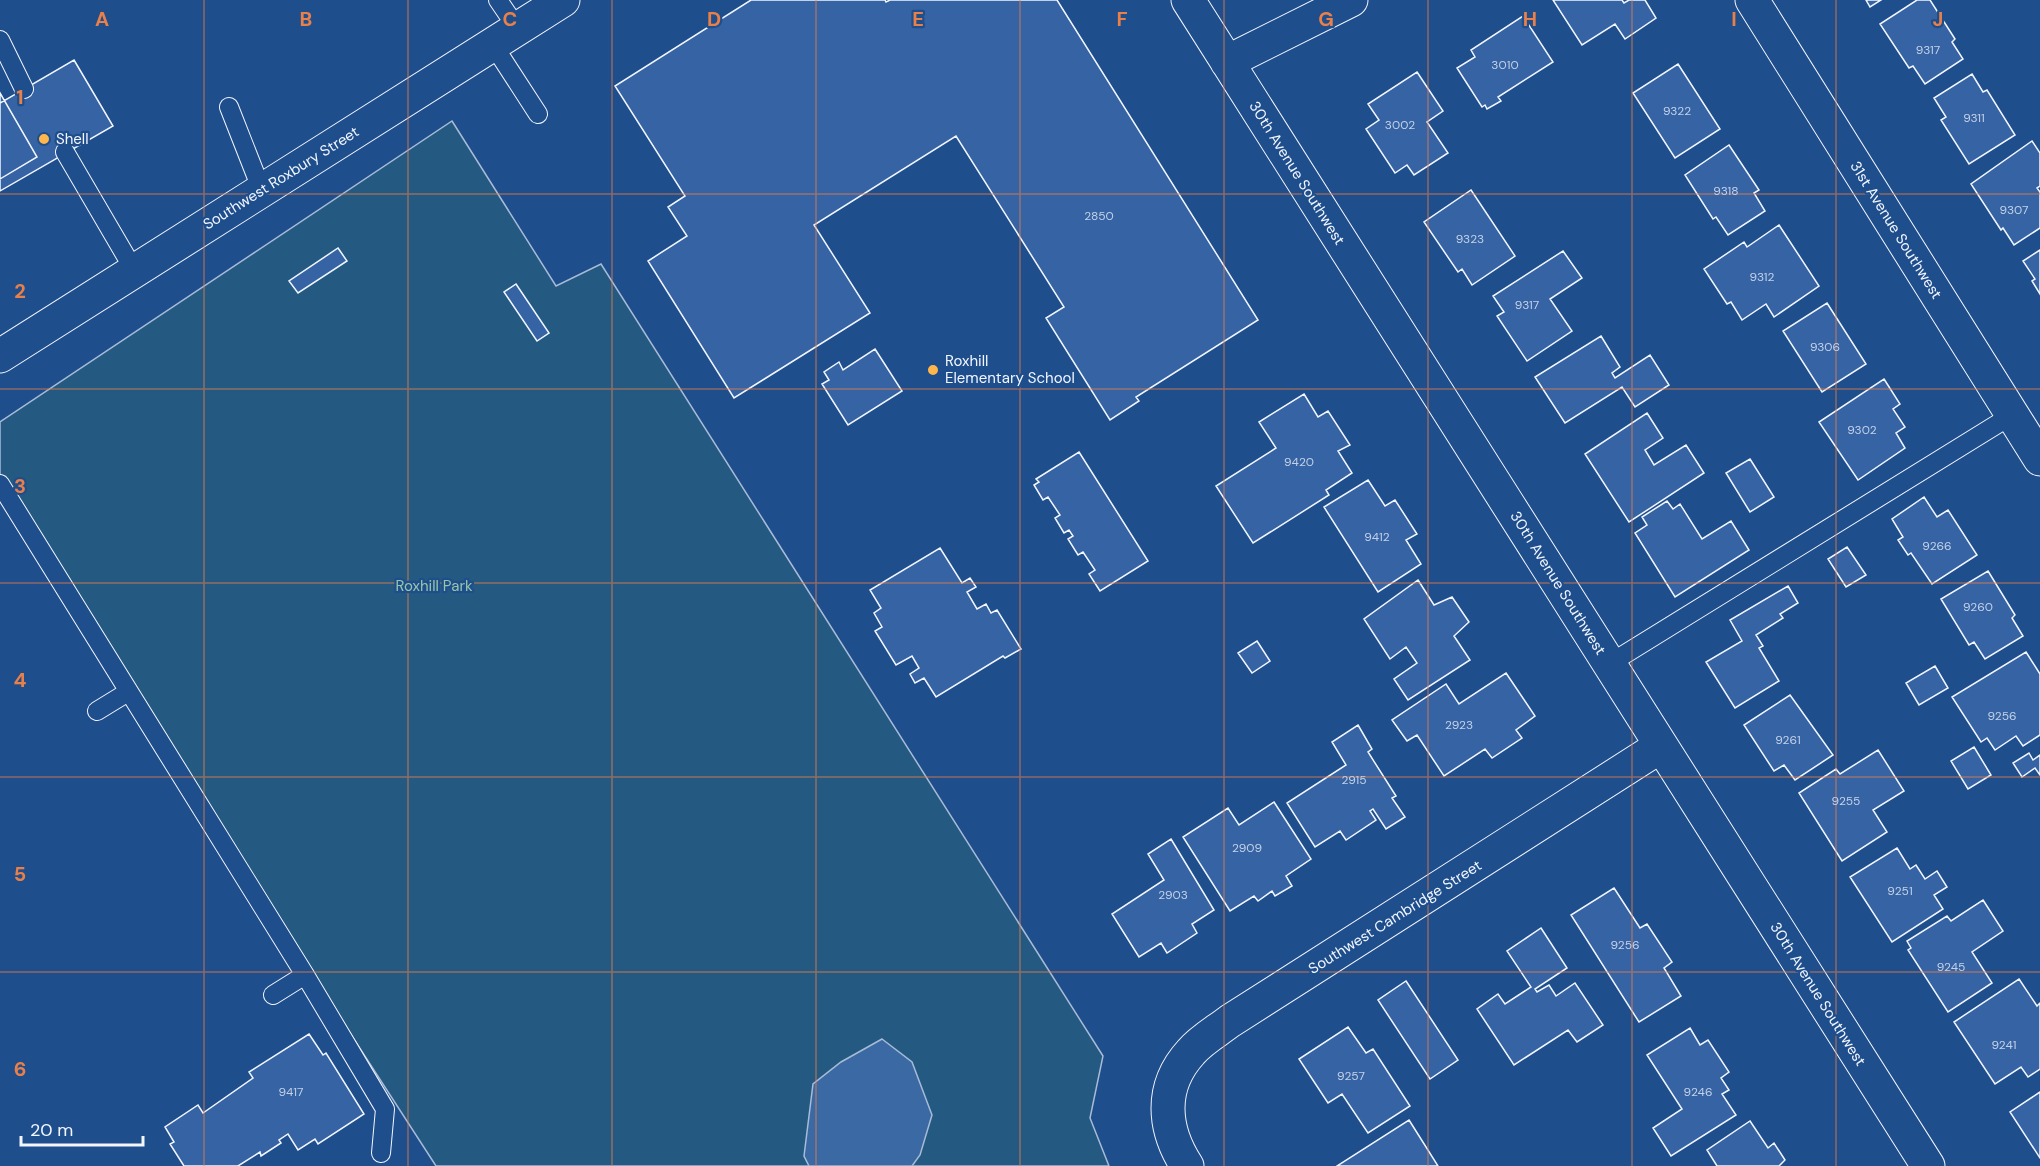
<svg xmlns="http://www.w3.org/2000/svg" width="2040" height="1166" font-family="'DM Sans',sans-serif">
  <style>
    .green { fill: #245a82; stroke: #a8bbd7; stroke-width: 1.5 }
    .water { fill: #3b69a3; stroke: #a8bbd7; stroke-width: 1.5 }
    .building { fill: #3563a3; stroke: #f2f6ff; stroke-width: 1.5 }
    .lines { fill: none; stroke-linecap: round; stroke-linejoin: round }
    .lane-casing { stroke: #f2f6ff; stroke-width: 20 }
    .street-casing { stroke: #f2f6ff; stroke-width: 35 }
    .secondary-casing { stroke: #f2f6ff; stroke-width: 35 }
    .lane { stroke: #1f4e8c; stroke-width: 18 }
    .street { stroke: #1f4e8c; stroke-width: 33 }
    .secondary { stroke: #1f4e8c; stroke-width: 33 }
    .grid { fill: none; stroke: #ea8049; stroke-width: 1.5; stroke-opacity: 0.55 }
    .poi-dot { fill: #ffb74d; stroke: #1f4e8c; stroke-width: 2 }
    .labels { text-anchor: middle; stroke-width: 4.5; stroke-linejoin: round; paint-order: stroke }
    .number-label { font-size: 12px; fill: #c3d1e8 }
    .poi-label { font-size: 15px; fill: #f2f6ff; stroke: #1f4e8c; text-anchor: start }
    .street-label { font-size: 15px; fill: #f2f6ff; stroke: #1f4e8c }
    .park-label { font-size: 15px; fill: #97c8a6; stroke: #1f4e8c }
    .grid-label { font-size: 20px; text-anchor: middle; font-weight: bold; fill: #ea8049; stroke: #1f4e8c; stroke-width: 4.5; stroke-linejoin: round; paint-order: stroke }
  </style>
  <rect width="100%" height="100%" fill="#1f4e8c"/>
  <path class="green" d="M452 121 556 286 601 264 1103 1056 1090 1118 1109 1166H436L0 492V422Z"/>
  <path class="water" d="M882 1039 912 1062 932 1115 920 1155 912 1166H809L804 1156 813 1084 841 1062Z"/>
  <path class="building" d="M751 0H885L886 2 890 0H1057L1258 320 1136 397 1139 401 1110 420 1046 318 1064 307 956 136 814 225 870 313 734 398 648 261 687 236 668 207 685 196 615 86Z
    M1553 0H1622L1624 3 1629 0H1645L1656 18 1625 39 1615 24 1582 45Z
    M1866 0H1881L1870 7Z
    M1917 0H1930L1955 39 1952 42 1963 59 1925 84 1913 66 1909 68 1880 24Z
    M1523 16 1553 62 1498 97 1501 101 1487 109 1485 105 1482 107 1457 68 1475 57 1471 50Z
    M74 60 113 126 0 191V103Z
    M1678 64 1720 129 1675 158 1633 93Z
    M1417 72 1443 111 1427 122 1448 153 1414 175 1407 165 1395 173 1366 129 1379 120 1368 104Z
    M1972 74 1983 92 1987 90 2015 135 1969 164 1941 120 1946 117 1934 98Z
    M0 93 37 157 0 179Z
    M2032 141 2040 153V186L2037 188 2040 192V228L2014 245 2003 228 2001 230 1971 184Z
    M1729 145 1759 190 1754 193 1765 211 1728 235 1716 217 1713 219 1685 175Z
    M1471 190 1515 256 1472 285 1462 269 1458 272 1424 222Z
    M1779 225 1819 286 1774 317 1766 304 1742 320 1731 302 1727 304 1704 269 1744 242 1747 247Z
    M338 248 347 261 298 293 289 281Z
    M2040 250V294L2032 281 2035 279 2023 261Z
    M1563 251 1582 278 1550 299 1572 331 1527 361 1497 316 1504 312 1493 296Z
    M516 284 549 333 537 341 504 292Z
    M1827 303 1866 364 1822 392 1783 331Z
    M1601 336 1620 367 1612 373 1615 378 1650 355 1669 385 1635 407 1622 387 1565 423 1535 377Z
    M875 349 902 391 848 425 822 384 829 380 824 372 839 362 843 370Z
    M1884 379 1900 404 1893 409 1905 427 1896 433 1905 448 1858 480 1819 422Z
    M1304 394 1318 417 1328 411 1350 445 1338 451 1352 473 1326 490 1329 495 1253 543 1216 486 1276 448 1259 422Z
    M1647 413 1663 438 1645 450 1654 465 1686 445 1704 473 1629 522 1585 454Z
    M1079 452 1148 561 1100 591 1089 574 1095 570 1083 552 1078 555 1068 539 1073 536 1069 530 1064 533 1055 518 1060 515 1048 497 1043 500 1034 485 1039 482 1036 479Z
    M1750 459 1774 497 1750 512 1726 473Z
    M1368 480 1385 506 1395 500 1417 534 1406 540 1421 564 1378 592 1324 507Z
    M1924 497 1937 517 1948 510 1977 555 1932 584 1911 553 1908 555 1898 540 1903 537 1892 519Z
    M1667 501 1673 509 1680 504 1702 539 1731 521 1749 550 1675 597 1635 533 1647 525 1642 517Z
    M1847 547 1866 575 1846 587 1828 559Z
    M940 548 962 583 970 578 976 587 967 592 977 609 986 604 991 613 997 610 1021 649 1005 658 1003 656 936 697 924 678 915 683 910 674 919 668 912 656 896 665 875 631 882 627 874 613 881 608 870 590Z
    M1988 571 2015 615 2012 618 2023 636 1985 659 1974 642 1969 645 1941 599Z
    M1418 580 1434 605 1452 597 1469 622 1454 636 1470 660 1408 700 1394 679 1417 663 1406 647 1390 659 1364 619Z
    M1788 586 1798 603 1780 614 1783 618 1756 635 1763 646 1759 648 1779 681 1735 708 1706 662 1742 641 1730 620Z
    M1257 641 1270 661 1252 673 1238 653Z
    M2026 652 2040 674V735L2023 746 2016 736 1995 750 1987 738 1981 742 1952 697Z
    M1935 666 1948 688 1919 705 1906 683Z
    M1506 673 1535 716 1516 730 1522 738 1492 758 1485 749 1444 776 1417 735 1407 741 1392 720 1446 684 1459 704Z
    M1790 695 1833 755 1795 780 1784 765 1774 771 1744 725Z
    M1358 725 1372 749 1368 752 1396 796 1392 798 1405 817 1386 829 1373 809 1370 811 1376 820 1346 840 1340 831 1315 847 1287 803 1346 765 1332 742Z
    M1974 747 1991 775 1968 789 1951 761Z
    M1878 750 1904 791 1873 810 1887 832 1842 861 1799 793 1836 769 1840 774Z
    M2029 753 2033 760 2040 755V775L2035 768 2022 777 2013 763Z
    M1274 802 1311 859 1286 876 1292 886 1275 896 1272 891 1258 901 1254 896 1230 911 1183 837 1228 808 1239 825Z
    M1171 839 1214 910 1192 924 1197 933 1167 953 1161 943 1139 957 1112 914 1164 880 1148 854Z
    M1897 848 1910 869 1916 865 1925 879 1937 871 1947 887 1934 895 1943 909 1892 942 1850 877Z
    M1614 888 1640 928 1647 924 1672 962 1664 968 1681 996 1639 1022 1571 915Z
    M1983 900 2003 931 1972 952 1992 983 1948 1012 1908 950 1911 948 1907 941 1947 916 1951 921Z
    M1541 928 1567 968 1535 989 1537 992 1549 985 1556 996 1575 983 1603 1025 1577 1042 1568 1030 1514 1065 1477 1009 1498 994 1505 1004 1531 987 1507 951Z
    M2019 979 2037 1006 2040 1003V1069L2028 1077 2021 1067 1995 1084 1954 1022Z
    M1406 981 1458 1060 1430 1079 1378 1000Z
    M1348 1027 1366 1053 1373 1049 1410 1106 1368 1133 1342 1094 1328 1103 1299 1059Z
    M1690 1028 1700 1045 1708 1040 1729 1072 1721 1078 1729 1090 1722 1094 1736 1115 1671 1156 1653 1128 1682 1109 1647 1055Z
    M309 1034 323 1055 326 1053 364 1114 318 1144 315 1139 298 1150 288 1134 279 1140 281 1143 261 1156 260 1152 238 1166H184L170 1144 174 1142 165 1127 198 1105 203 1113 253 1078 249 1072Z
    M2040 1092V1158L2010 1112Z
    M1409 1120 1438 1166H1337Z
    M1750 1121 1768 1148 1774 1143 1785 1160 1779 1166H1717L1707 1150Z"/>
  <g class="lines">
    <g class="lane-casing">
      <path id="lane" d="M498 0 517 28
        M0 40 24 89
        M492 43 538 114
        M229 107 262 191
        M65 152 134 270
        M0 484 305 975 385 1109 381 1153
        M1609 664 2012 415
        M97 711 128 692
        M273 995 305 975"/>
    </g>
    <g class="street-casing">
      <path id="street" d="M1188 0 1928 1166
        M1752 0 2040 459
        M1227 62 1351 0
        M1187 1166C1163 1129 1159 1087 1191 1052 1201 1040 1217 1031 1230 1021L1661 746"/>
    </g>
    <g class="secondary-casing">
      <path id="secondary" d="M0 356 563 0"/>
    </g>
    <use href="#lane" class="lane"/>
    <use href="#street" class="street"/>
    <use href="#secondary" class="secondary"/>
  </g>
  <path class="grid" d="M204 0V1166M408 0V1166M612 0V1166M816 0V1166M1020 0V1166M1224 0V1166M1428 0V1166M1632 0V1166M1836 0V1166M0 194H2040M0 389H2040M0 583H2040M0 777H2040M0 972H2040"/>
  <g class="poi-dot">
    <circle cx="44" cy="139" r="6"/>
    <circle cx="933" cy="370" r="6"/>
  </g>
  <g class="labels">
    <g class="number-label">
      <text x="1928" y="54">9317</text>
      <text x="1505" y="69">3010</text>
      <text x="1677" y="115">9322</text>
      <text x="1974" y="122">9311</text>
      <text x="1400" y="129">3002</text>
      <text x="1726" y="195">9318</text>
      <text x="2014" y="214">9307</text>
      <text x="1099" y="220">2850</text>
      <text x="1470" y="243">9323</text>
      <text x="1762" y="281">9312</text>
      <text x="1527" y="309">9317</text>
      <text x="1825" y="351">9306</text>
      <text x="1862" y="434">9302</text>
      <text x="1299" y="466">9420</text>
      <text x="1377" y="541">9412</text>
      <text x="1937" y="550">9266</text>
      <text x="1978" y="611">9260</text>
      <text x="2002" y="720">9256</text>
      <text x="1459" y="729">2923</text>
      <text x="1788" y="744">9261</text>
      <text x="1354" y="784">2915</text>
      <text x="1846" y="805">9255</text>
      <text x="1247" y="852">2909</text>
      <text x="1900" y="895">9251</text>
      <text x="1173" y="899">2903</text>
      <text x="1625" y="949">9256</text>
      <text x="1951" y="971">9245</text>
      <text x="2004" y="1049">9241</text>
      <text x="1351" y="1080">9257</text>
      <text x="291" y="1096">9417</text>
      <text x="1698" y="1096">9246</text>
    </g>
    <g class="poi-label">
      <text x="56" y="144">Shell</text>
      <text x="945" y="366">Roxhill<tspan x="945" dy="17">Elementary School</tspan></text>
    </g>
    <g class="street-label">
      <text transform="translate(1297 173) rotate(58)" y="5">30th Avenue Southwest</text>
      <text transform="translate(281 178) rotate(-32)" y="5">Southwest Roxbury Street</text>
      <text transform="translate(1896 230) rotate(58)" y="5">31st Avenue Southwest</text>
      <text transform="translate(1558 583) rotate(58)" y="5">30th Avenue Southwest</text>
      <text transform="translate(1395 917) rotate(-32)" y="5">Southwest Cambridge Street</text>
      <text transform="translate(1818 994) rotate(58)" y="5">30th Avenue Southwest</text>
    </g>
    <g class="park-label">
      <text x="434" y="591">Roxhill Park</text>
    </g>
  </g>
  <g class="grid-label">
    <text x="102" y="26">A</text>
    <text x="306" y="26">B</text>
    <text x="510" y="26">C</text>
    <text x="714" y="26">D</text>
    <text x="918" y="26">E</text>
    <text x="1122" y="26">F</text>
    <text x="1326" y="26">G</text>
    <text x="1530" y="26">H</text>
    <text x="1734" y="26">I</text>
    <text x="1938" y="26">J</text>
    <text x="20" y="104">1</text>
    <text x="20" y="298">2</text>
    <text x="20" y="493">3</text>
    <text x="20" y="687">4</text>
    <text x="20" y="881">5</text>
    <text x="20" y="1076">6</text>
  </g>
  <path d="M21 1136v9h122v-9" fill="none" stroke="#f2f6ff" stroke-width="3"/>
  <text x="30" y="1136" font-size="18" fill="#f2f6ff" stroke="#1f4e8c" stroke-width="4.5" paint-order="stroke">20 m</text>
</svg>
